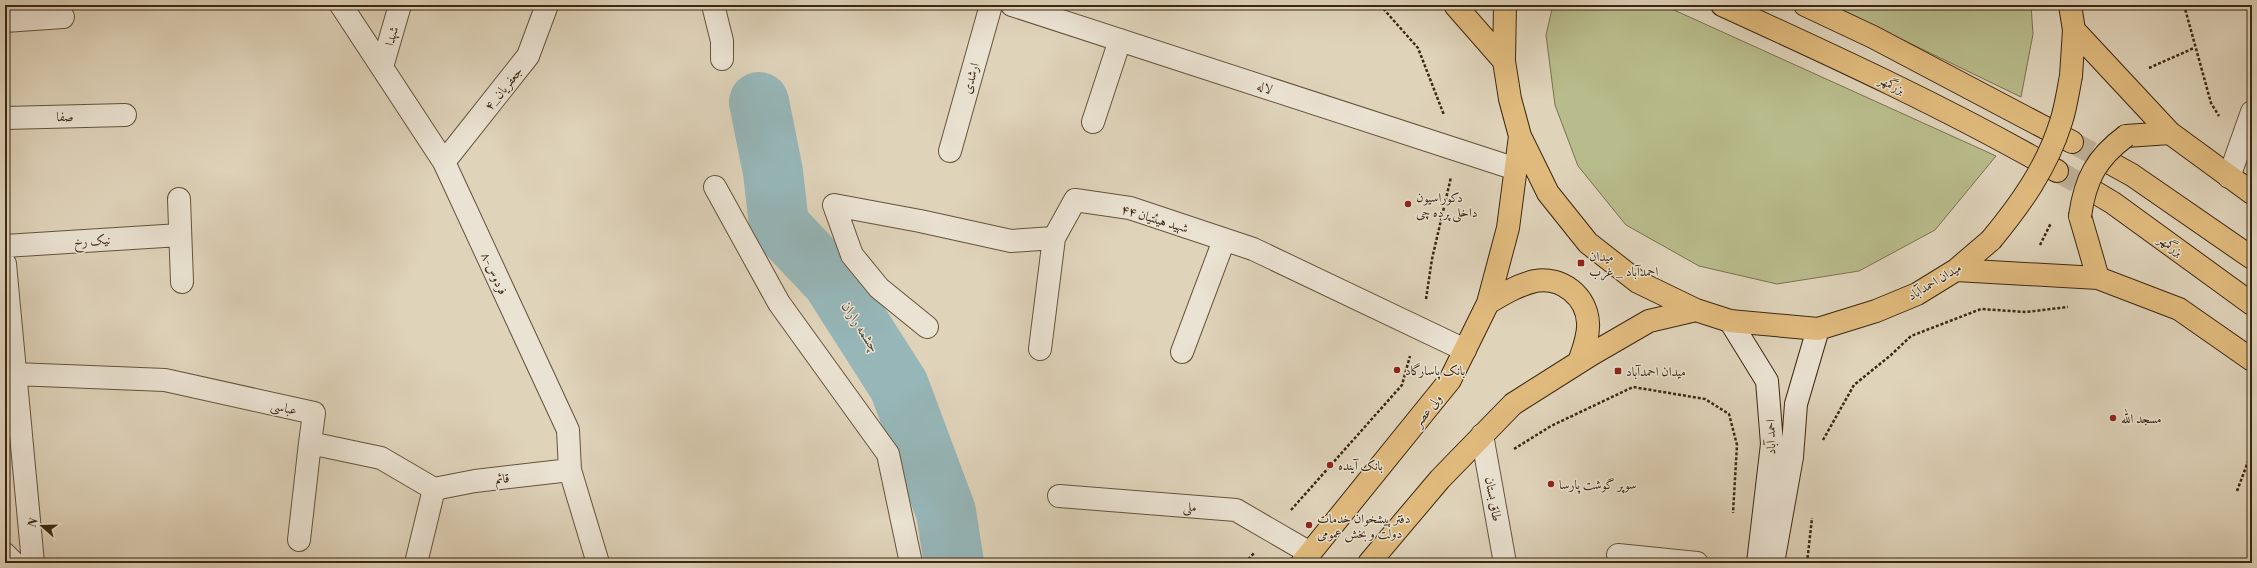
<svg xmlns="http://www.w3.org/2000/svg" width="2257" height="568" font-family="'Libre Bodoni',Amiri,serif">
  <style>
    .grass { fill: #b8bb8b; stroke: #7a724e }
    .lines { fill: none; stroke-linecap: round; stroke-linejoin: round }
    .river { stroke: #96b6b8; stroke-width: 60 }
    .primary-tunnel { stroke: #beb198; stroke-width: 22; stroke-dasharray: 22 11; stroke-linecap: butt }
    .street-casing { stroke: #64533b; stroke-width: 24 }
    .secondary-casing { stroke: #3b2811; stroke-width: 24 }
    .primary-casing { stroke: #3b2811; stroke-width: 24 }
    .path { stroke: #3b2811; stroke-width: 2.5; stroke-dasharray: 3 2; stroke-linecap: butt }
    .street { stroke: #eae2d2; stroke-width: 22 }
    .secondary { stroke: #eae2d2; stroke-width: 22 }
    .primary { stroke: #e0ba7d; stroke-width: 22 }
    .primary-bridge-casing { stroke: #3b2811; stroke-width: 24; stroke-linecap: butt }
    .primary-bridge { stroke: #e0ba7d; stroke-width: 22 }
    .poi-dot { fill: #8f2418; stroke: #eae2d2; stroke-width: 1.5 }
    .labels { text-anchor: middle; stroke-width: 3; stroke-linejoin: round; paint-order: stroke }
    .street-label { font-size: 13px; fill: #3b2811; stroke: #eae2d2 }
    .poi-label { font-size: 13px; fill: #3b2811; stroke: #eae2d2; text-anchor: start }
    .water-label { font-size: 14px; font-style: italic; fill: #524c3b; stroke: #eae2d2 }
  </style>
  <rect width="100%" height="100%" fill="#dfd3ba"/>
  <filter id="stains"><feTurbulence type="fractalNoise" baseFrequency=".005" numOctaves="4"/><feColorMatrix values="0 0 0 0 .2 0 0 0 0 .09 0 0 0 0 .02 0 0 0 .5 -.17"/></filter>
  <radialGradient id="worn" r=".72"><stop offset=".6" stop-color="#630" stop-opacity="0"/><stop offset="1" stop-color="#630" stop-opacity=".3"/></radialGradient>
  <path class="grass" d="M1553 5H1663L1996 156 1935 230 1859 271 1777 284 1699 266 1626 225 1578 166 1555 105 1546 35Z
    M1831 5H2031L2033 34 2021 97Z"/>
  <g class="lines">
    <path class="river" d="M759 102 773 172 779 225 832 281 899 386 946 512 954 563"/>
    <path class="primary-tunnel" d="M2072 142 2103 159
      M2057 171 2088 188"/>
    <g class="street-casing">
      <path id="street" d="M341 5 444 162 568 430 570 470 598 563
        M713 5 722 41V59
        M1012 5 1516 169
        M5 21 63 17
        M382 67 400 5
        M5 118 125 115
        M1093 122 1120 40
        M950 151 991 5
        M444 162 528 56 547 5
        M2229 177 2252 112
        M715 187 779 303 888 454 911 563
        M179 199 182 282
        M5 246 180 235
        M5 264 33 563
        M927 327 879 288 852 255 834 205 920 221 1011 241 1054 238 1075 200 1130 208 1253 249 1465 350
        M1040 349 1054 238
        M1182 352 1224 240
        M5 387 15 374 165 380 314 413 310 443 381 458 434 489 416 563
        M1482 435 1505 563
        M434 489 475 481 570 470
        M1059 496 1236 510 1310 553
        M299 540 310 443
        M5 554 14 563
        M1618 555 1697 563"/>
    </g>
    <g class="secondary-casing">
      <path id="secondary" d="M1730 321 1767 381 1772 444 1758 563
        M1773 563 1792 457 1796 404 1818 329"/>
    </g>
    <g class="primary-casing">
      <path id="primary" d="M1455 5 1504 61
        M1505 5 1504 61 1510 99 1520 136 1548 193 1588 243 1638 282 1696 310 1730 321 1818 329 1876 311 1917 294 1956 270 1991 240
        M1722 5C1836 57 1949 109 2057 171
        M1805 5 1873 37 2072 142
        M2070 5 2074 30 2071 76
        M2074 30 2170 133 2252 193
        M2126 136 2170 133
        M2103 159 2132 175 2252 258
        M2088 188 2113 203 2252 304
        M2080 216 2098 278
        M1956 270 2098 278 2179 309 2252 360
        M1488 303C1503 294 1518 285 1535 281 1561 276 1587 296 1588 323 1589 336 1583 350 1579 362
        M1302 563 1450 380 1488 303 1508 228 1520 136
        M1369 563 1440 479 1513 404 1592 354 1649 321 1696 310"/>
    </g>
    <path class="path" d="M1380 5 1418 48 1444 115
      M2184 5 2211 103 2219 116
      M2149 68 2194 48
      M2040 245 2051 223
      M1426 299 1432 259 1451 177
      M1823 440 1854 385 1891 355 1911 336 1981 309 2026 312 2068 307
      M1514 449 1551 426 1633 387 1705 399 1729 414 1737 445 1733 513
      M2237 491 2252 451
      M1291 510 1402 385 1410 356
      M1245 563 1254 553
      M1807 563 1812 518"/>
    <use href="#street" class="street"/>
    <use href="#secondary" class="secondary"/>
    <use href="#primary" class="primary"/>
    <g class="primary-bridge-casing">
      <path id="primary-bridge" d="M2080 216C2085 180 2096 158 2126 136
        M1991 240C2021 204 2047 167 2061 122 2066 107 2068 91 2071 76"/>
    </g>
    <use href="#primary-bridge" class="primary-bridge"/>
  </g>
  <g class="poi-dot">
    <circle cx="1408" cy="204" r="4"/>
    <rect x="1577" y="259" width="8" height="8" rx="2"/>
    <circle cx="1397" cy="370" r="4"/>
    <rect x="1614" y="367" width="8" height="8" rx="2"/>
    <circle cx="2113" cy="418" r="4"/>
    <circle cx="1330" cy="465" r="4"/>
    <circle cx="1551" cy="484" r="4"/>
    <circle cx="1309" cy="525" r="4"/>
  </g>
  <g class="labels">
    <g class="street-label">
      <text transform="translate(391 36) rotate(-74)" y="5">شهدا</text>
      <text transform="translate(970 78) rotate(-74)" y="5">ارشدی</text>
      <text transform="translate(1892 84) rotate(26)" y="5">بزرگمهر</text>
      <text transform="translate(1265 87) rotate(18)" y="5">لاله</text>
      <text transform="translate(503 88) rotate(-51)" y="5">۴_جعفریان</text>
      <text transform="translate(65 116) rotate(-1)" y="5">صفا</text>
      <text transform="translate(1155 218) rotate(17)" y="5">شهید هیئتیان ۴۴</text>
      <text transform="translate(92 240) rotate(-4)" y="5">نیک رخ</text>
      <text transform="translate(2171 245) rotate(36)" y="5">بزرگمهر</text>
      <text transform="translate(495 273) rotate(65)" y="5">۸-فردوس</text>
      <text transform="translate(1934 281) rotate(-31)" y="5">میدان احمدآباد</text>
      <text transform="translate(284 407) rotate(13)" y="5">عباسی</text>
      <text transform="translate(1427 410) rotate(-52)" y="5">ولی عصر</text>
      <text transform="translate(1770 437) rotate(-91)" y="5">احمد آباد</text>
      <text transform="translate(502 478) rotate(-7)" y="5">قائم</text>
      <text transform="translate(1494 499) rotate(80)" y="5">طاق بستان</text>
      <text transform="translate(1190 506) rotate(5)" y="5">ملی</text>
    </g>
    <g class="poi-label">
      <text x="1416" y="202">دکوراسیون<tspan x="1416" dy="15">داخلی پرده چی</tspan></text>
      <text x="1589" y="261">میدان<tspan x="1589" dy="15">احمدآباد _ غرب</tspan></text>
      <text x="1405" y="375">بانک پاسارگاد</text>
      <text x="1626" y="376">میدان احمدآباد</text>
      <text x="2121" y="423">مسجد الله</text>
      <text x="1338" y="470">بانک آینده</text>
      <text x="1559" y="489">سوپر گوشت پارسا</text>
      <text x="1317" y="523">دفتر پیشخوان خدمات<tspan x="1317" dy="15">دولت و بخش عمومی</tspan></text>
    </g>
    <g class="water-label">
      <text transform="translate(861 327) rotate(57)" y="5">چشمه راران</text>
    </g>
  </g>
  <rect width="2257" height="568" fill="none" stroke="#dfd3ba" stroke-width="20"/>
  <rect x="6" y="6" width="2245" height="556" fill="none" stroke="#3b2811" stroke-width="2"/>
  <rect x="10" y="10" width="2237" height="548" fill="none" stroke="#3b2811"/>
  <g transform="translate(42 526) rotate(290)" stroke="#eae2d2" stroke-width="3" paint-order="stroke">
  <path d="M0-3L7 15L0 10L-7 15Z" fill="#3b2811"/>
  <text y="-6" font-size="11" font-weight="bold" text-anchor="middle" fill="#3b2811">N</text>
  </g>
  <rect width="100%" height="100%" filter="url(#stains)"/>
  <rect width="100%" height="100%" fill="url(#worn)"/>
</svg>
